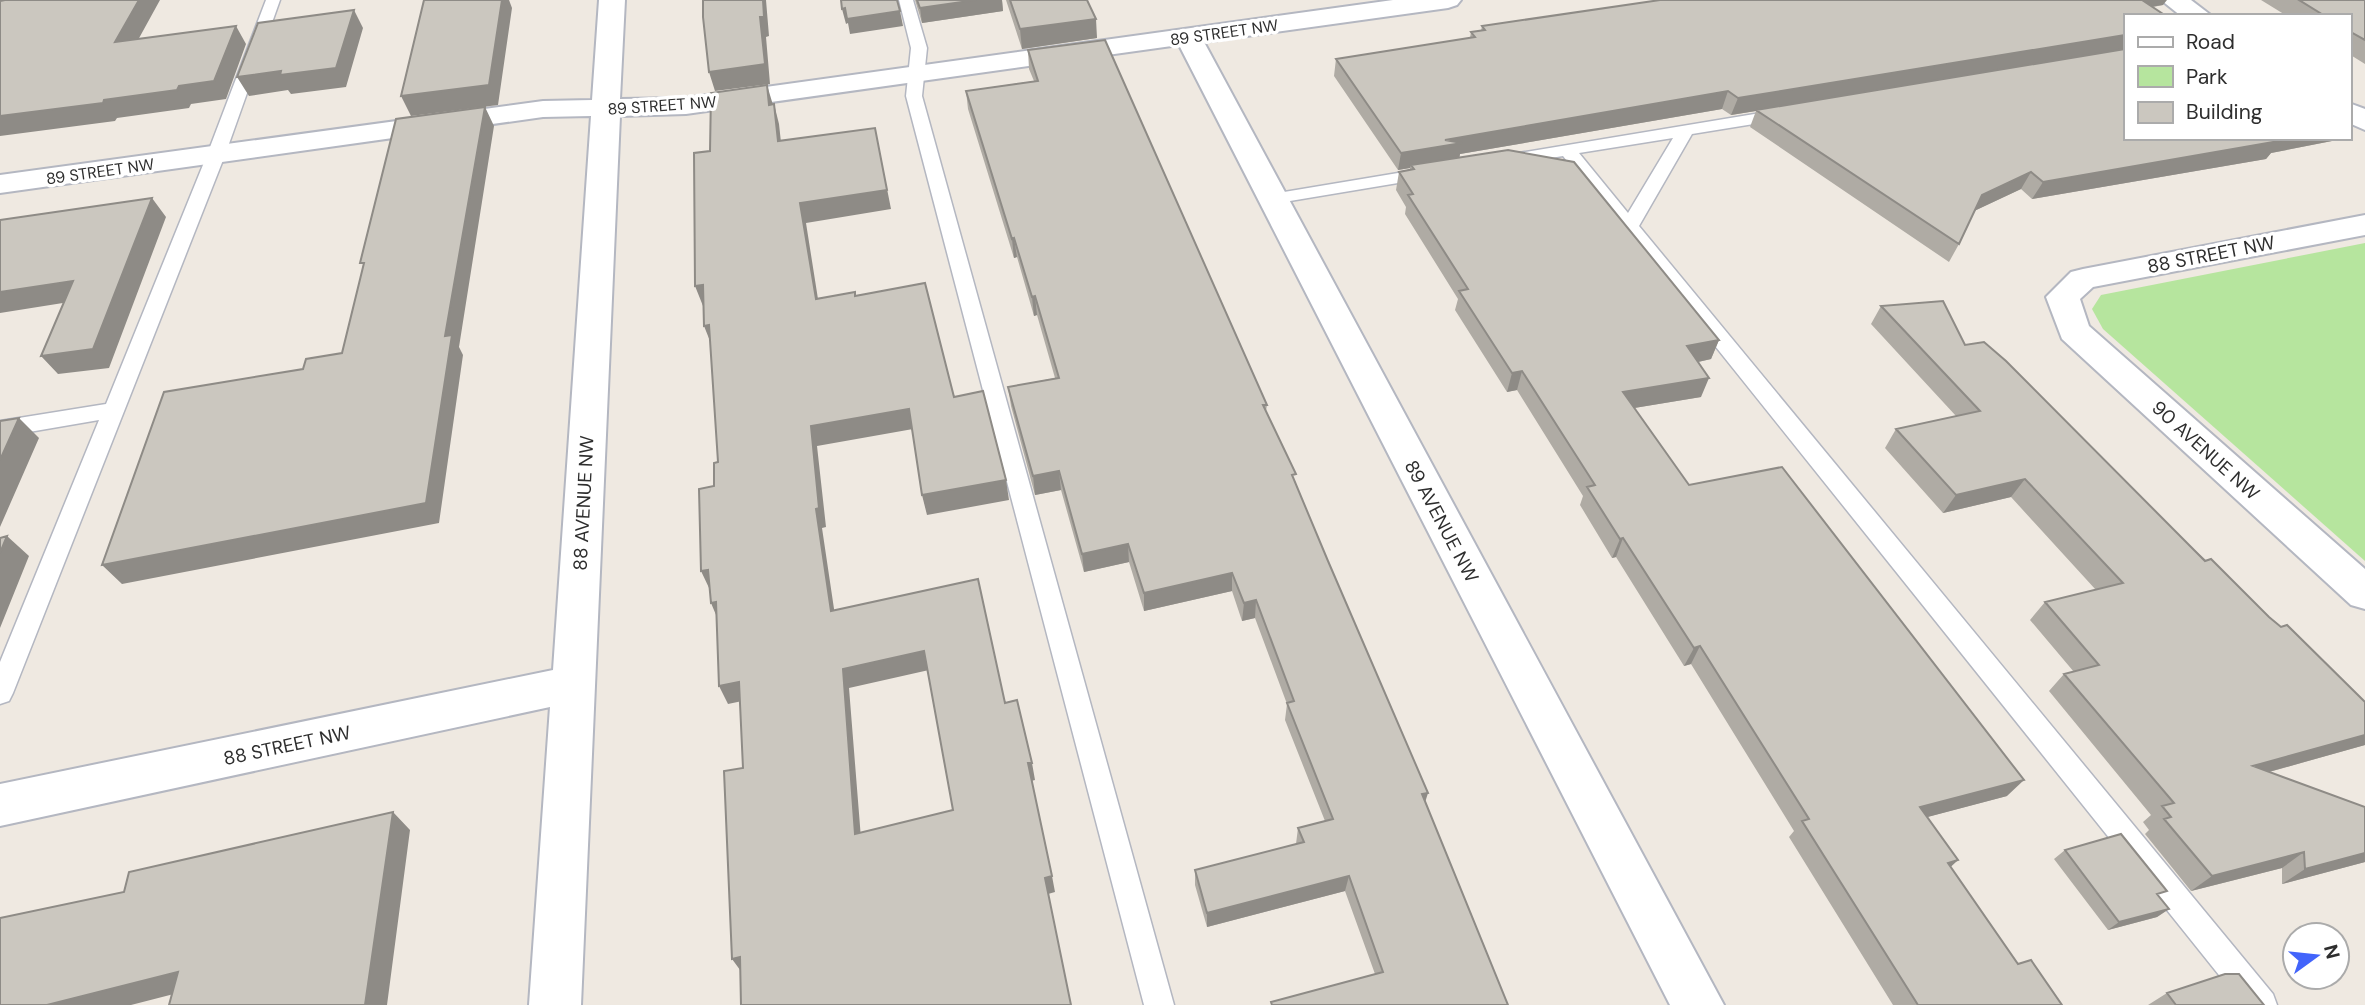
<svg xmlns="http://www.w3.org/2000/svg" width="2365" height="1005" font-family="'DM Sans',sans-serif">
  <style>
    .green { fill: #b6e59e }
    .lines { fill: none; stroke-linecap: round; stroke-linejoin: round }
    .service-casing { stroke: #b4b7c1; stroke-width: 3 }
    .minor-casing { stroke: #b4b7c1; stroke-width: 4 }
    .service { fill: #fff; fill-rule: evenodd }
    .minor { fill: #fff; fill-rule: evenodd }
    .wall { fill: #afaba4 }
    .shaded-wall { fill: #8e8b86 }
    .building { fill: #cbc7bf; stroke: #8e8b86; stroke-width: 2; fill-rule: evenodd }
    .labels { text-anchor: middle; stroke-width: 7; stroke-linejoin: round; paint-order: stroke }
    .far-street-label { font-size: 16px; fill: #2e2e2e; stroke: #fff }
    .street-label { font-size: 19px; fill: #2e2e2e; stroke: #fff }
  </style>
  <rect width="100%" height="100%" fill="#efe9e1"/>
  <path class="green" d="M2365 243V561L2103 329 2092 309 2101 295Z"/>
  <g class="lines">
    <g class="service-casing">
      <path id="service" d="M266 0H280L225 155 13 693 9 701 0 704V662L99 420 0 437V421L106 404 207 155Z
        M899 0H913L927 48 922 96 1174 1005H1144L906 96 911 48Z
        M1784 109 1792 114 1790 118 1692 134 1639 226 2273 994 2277 1005H2243L1563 156 1507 165 1498 160 1507 155ZM1673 138 1628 213 1579 153Z
        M1428 168 1437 173 1434 177 1272 204 1263 199 1272 194Z"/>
    </g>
    <g class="minor-casing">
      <path id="minor" d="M599 0H625L620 99 686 98 1393 0H1461L1457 5 1448 8 1204 42 1724 1005H1670L1179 45 686 114 620 116 581 1005H529L550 707 0 826V784L553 670 591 116 543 117 0 193V175L543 101 592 100Z
        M2161 0H2191L2212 16H2181Z
        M2349 103 2365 109V130L2349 123Z
        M2365 215V235L2093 287 2080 299 2089 326 2365 569V609L2351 605 2062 339 2046 297 2071 272 2083 269Z"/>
    </g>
    <use href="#service" class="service"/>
    <use href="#minor" class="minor"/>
  </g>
  <path class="wall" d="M915 0H1002L1003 11 922 23Z
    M1006 0H1087L1097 38 1022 49Z
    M2261 0H2365V64L2349 54V16H2287Z
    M2163 5 2153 7 2125 16V138H2338L2337 140 2271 153 2266 159 2032 199 2021 189 1974 211 1959 244 1949 262 1750 127 1756 111 1731 115 1722 109 1460 154 1459 157 1719 340 1711 359 1698 362 1701 397 1634 408 1689 485 2007 796 1927 817 1958 860 1950 867 2018 964 2062 1005H1893L1789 837 1794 831 1691 664 1684 666 1616 557 1612 558 1580 505 1583 496 1517 390 1507 392 1455 310 1458 299 1405 214 1406 207 1396 190 1399 172 1410 170V168L1398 170 1334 76 1336 59 1470 38 1471 32 1481 31 1482 26Z
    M1028 50 1267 405 1266 411 1508 1005H1271V1002L1375 974 1345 891 1207 927 1195 885V870L1296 844 1298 828 1325 821 1285 720 1287 704 1255 618 1242 621 1232 591 1144 611 1129 562 1084 572 1061 490 1035 495 1011 406 1008 387 1055 378 1037 315 1034 316 1017 257 1014 258 968 109 966 91 1034 81 1029 69Z
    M1881 306 1965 345 2365 702V745L2269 772 2365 807V862L2282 884V868L2191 891 2145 834 2149 830 2143 822 2151 815 2049 691 2064 674 2074 672 2030 620 2045 602 2096 590 2011 497 1943 513 1885 448 1896 429 1956 416 1871 324Z
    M2065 850 2159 897 2169 909 2157 917 2108 930 2054 859Z
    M2167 993 2264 1005H2148Z"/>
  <path class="shaded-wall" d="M139 0H160L127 60 115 42Z
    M502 0H509L512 8 498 105 411 116 401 96Z
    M763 0H766L769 36 766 37 770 84 715 91 709 72 760 17Z
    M976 0H1002L1003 11 922 23 920 8Z
    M2130 0H2167L2163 5 2124 11Z
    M842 9 900 11 903 26 850 34 848 23 846 24Z
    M354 10 363 28 346 87 291 94 288 90 249 96 237 77Z
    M1096 19 1097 38 1022 49 1020 29Z
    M236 26 246 44 226 99 191 104 189 108 117 118 115 121 0 136V116L104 100Z
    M2125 35V50L1731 115 1738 98Z
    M767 85 773 105H769Z
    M1728 91 1722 109 1460 154 1459 160 1411 165 1410 168 1398 170 1401 153 1445 140Z
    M774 104 779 124 783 161 778 141Z
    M485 107 494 126 459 347 463 355 439 523 122 584 102 565 445 336Z
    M875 128 891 209 806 223 821 318 816 299 800 203Z
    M2272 138H2338L2337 140 2271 153 2266 159 2032 199 2043 182Z
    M2031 172 2021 189 1972 212 1982 195Z
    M152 198 166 217 109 368 58 374 41 356Z
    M1014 238 1017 257 1014 258 1012 239Z
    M73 281 88 299 0 313V292Z
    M703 285 710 305 703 306 695 286Z
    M1035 296 1037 315 1034 316 1032 297Z
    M709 325 712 346 704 326Z
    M1719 340 1711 359 1680 366 1687 346Z
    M1522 371 1517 390 1507 392 1512 373Z
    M1709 378 1701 397 1616 411 1623 392Z
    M909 409 913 429 817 446 826 527 822 528 837 629 831 611 816 509 811 426Z
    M19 418 39 438 0 527V460Z
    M1059 471 1061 490 1035 495 1033 476Z
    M2025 479 2011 497 1943 513 1956 495Z
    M1006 480 1009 500 927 515 922 495Z
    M7 536 29 556 0 628V553Z
    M1623 538 1616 557 1612 558 1620 539Z
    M1128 544 1129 562 1084 572 1082 554Z
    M708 570 710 590 701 571Z
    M1232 573V591L1144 611V593Z
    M1256 600 1255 618 1242 621 1244 603Z
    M716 602 719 622 711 603Z
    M1700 646 1691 664 1684 666 1694 648Z
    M924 651 929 670 849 688 862 851 855 834 843 669Z
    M739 682 747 700 728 704 719 686Z
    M2365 735V745L2233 782 2253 766Z
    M1028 763H1032L1035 780 1031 781Z
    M2024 780 2007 796 1905 823 1920 807Z
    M1428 793 1423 809 1422 794Z
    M393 812 410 830 387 1005H365Z
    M2304 852 2282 868 2191 891 2212 876Z
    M2365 853V862L2282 884 2305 869Z
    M1958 860 1941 876 1948 863Z
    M1052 876 1055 892 1048 894 1045 878Z
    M1349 876 1345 891 1207 927V913Z
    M2169 909 2157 917 2108 930 2119 922Z
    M740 957 743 974 732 959Z
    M178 972 201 987 131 1005H47Z"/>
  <path class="building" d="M5 0H139L115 42 236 26 214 81 179 86 177 90 104 100 103 103 0 116V1Z
    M424 0H502L489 85 401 96Z
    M703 0H763L764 17H760L765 64 709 72 703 17Z
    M841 0H897L900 11 847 19 845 8 842 9Z
    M917 0H976L920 8Z
    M1010 0H1087L1096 19 1020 29Z
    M1660 0H2142L2166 16H2125V35L1738 98 1728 91 1445 140 1462 143 1401 153 1336 59 1475 37 1471 32 1485 30 1482 26Z
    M2299 0H2365V40L2349 31V16H2325Z
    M354 10 336 68 280 75 281 71 237 77 258 23Z
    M1105 40 1267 405H1263L1296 474 1292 475 1328 561 1428 793 1422 794 1508 1005H1272L1271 1002 1383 972 1349 876 1207 913 1195 870 1304 842 1298 828 1333 819 1287 703 1294 701 1256 600 1244 603 1232 573 1144 593 1128 544 1082 554 1059 471 1033 476 1008 387 1059 378 1035 296 1032 297 1014 238 1012 239 966 91 1038 81 1028 50Z
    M2125 49V138H2275L2279 141 2043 182 2031 172 1982 195 1959 244 1756 110Z
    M767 85 769 105 774 104 778 141 875 128 887 190 800 203 816 299 855 292V296L925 283 954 397 983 391 1006 480 922 495 909 409 811 426 819 508 816 509 831 611 978 579 1005 703 1017 700 1032 763H1028L1052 876 1045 878 1071 1005H741L740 957 732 959 724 771 743 768 739 682 719 686 716 602 711 603 708 570 701 571 699 489 714 486V463L718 462 709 325 704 326 703 285 695 286 694 153 710 151 711 93ZM924 651 953 810 855 834 843 669Z
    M485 107 445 336 452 335 426 503 102 565 164 392 303 369 306 359 342 353 364 263H360L396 119Z
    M1508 150 1574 162 1719 340 1687 346 1709 378 1623 392 1689 485 1782 467 2024 780 1920 807 1958 860 1948 863 2018 964 2031 960 2062 1005H1918L1802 821 1809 819 1700 646 1694 648 1623 538 1620 539 1587 487 1595 485 1522 371 1512 373 1459 291 1468 289 1408 195 1413 194 1399 172 1414 169 1411 165Z
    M152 198 93 349 41 356 73 281 0 292V220Z
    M1943 301 1965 345 1984 342 2006 361 2205 561 2211 559 2269 617 2281 627 2287 625 2365 702V735L2253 766 2365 807V853L2305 869 2304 852 2212 876 2164 819 2171 817 2162 806 2174 803 2064 674 2099 665 2045 602 2123 583 2025 479 1956 495 1896 429 1980 411 1881 306Z
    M19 418 0 460V421Z
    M7 536 0 553V538Z
    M393 812 365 1005H169L178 972 47 1005H0V918L124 892 129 872Z
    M2121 834 2167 891 2157 894 2169 909 2119 922 2065 850Z
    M2225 974H2239L2264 1005H2176L2167 993Z"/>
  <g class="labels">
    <g class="far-street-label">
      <text transform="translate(1224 32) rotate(-8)" y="6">89 STREET NW</text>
      <text transform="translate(662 105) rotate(-4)" y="6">89 STREET NW</text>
      <text transform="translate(100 171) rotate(-8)" y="6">89 STREET NW</text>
    </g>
    <g class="street-label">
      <text transform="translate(2211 254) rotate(-11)" y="7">88 STREET NW</text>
      <text transform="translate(2206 450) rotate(42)" y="7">90 AVENUE NW</text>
      <text transform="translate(583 503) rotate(-87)" y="7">88 AVENUE NW</text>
      <text transform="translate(1442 521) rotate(62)" y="7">89 AVENUE NW</text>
      <text transform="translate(287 745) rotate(-12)" y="7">88 STREET NW</text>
    </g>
  </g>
  <rect x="2124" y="14" width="228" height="126" fill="#ffffff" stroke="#ababab" stroke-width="2"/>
  <rect x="2138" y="37" width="35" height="10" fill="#ffffff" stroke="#ababab" stroke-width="2"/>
  <text x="2186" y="49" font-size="21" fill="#2e2e2e">Road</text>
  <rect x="2138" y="66" width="35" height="21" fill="#b6e59e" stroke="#ababab" stroke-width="2"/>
  <text x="2186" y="84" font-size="21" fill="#2e2e2e">Park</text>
  <rect x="2138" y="102" width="35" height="21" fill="#cbc7bf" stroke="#ababab" stroke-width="2"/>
  <text x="2186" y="119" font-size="21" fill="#2e2e2e">Building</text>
  <g transform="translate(2316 956) rotate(75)"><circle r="33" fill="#ffffff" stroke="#ababab" stroke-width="2"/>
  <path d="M0-5L12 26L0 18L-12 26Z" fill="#4264fb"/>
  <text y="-10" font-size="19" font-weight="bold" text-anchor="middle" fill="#2e2e2e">N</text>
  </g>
</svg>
